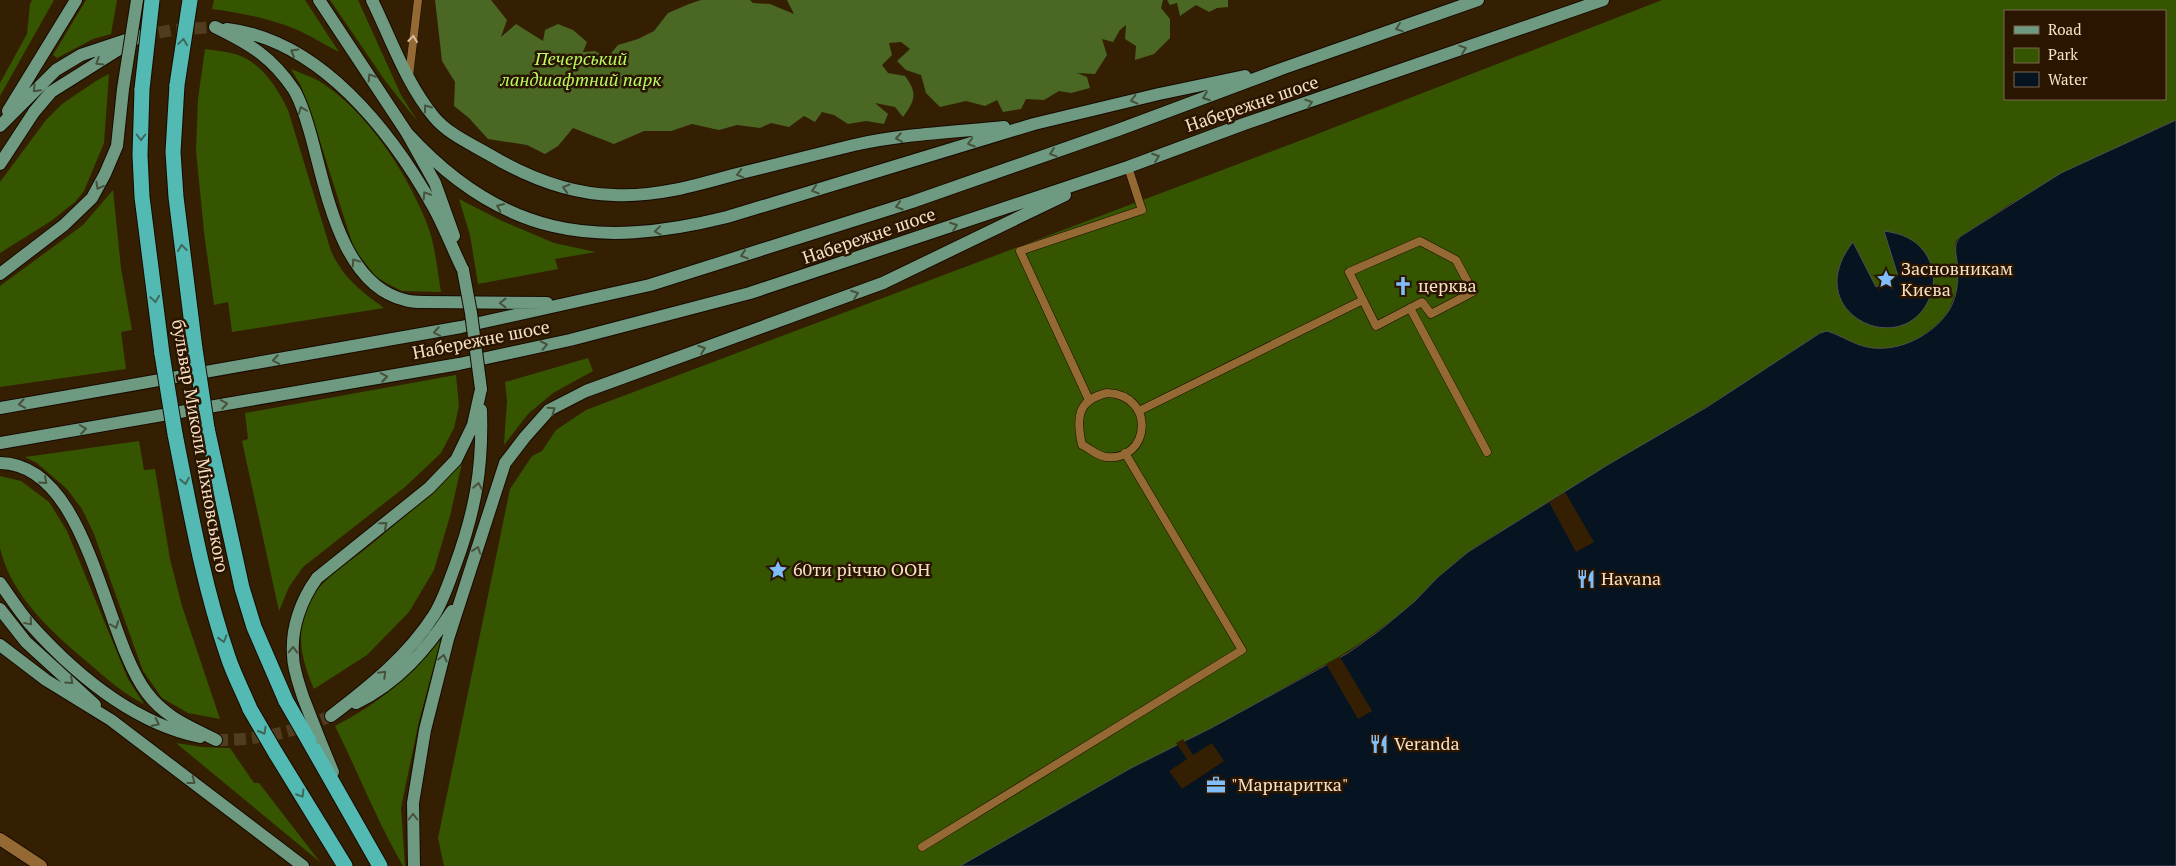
<svg xmlns="http://www.w3.org/2000/svg" width="2176" height="866" font-family="'PT Serif',serif">
  <style>
    .green { fill: #365500; fill-rule: evenodd }
    .forest { fill: #4a6724 }
    .water { fill: #061321; stroke: #4f5052 }
    .pier { fill: #341f02 }
    .lines { fill: none; stroke-linecap: round; stroke-linejoin: round }
    .primary-tunnel { stroke: #513c1f; stroke-width: 12; stroke-dasharray: 12 6; stroke-linecap: butt }
    .lane-casing { stroke: #170a00; stroke-width: 9 }
    .street-casing { stroke: #170a00; stroke-width: 14 }
    .primary-casing { stroke: #170a00; stroke-width: 14 }
    .highway-casing { stroke: #170a00; stroke-width: 17 }
    .lane { stroke: #946934; stroke-width: 8 }
    .street { stroke: #946934; stroke-width: 12 }
    .primary { stroke: #6d9a80; stroke-width: 12 }
    .highway { stroke: #53bab3; stroke-width: 15 }
    .primary-bridge-casing { stroke: #170a00; stroke-width: 14; stroke-linecap: butt }
    .highway-bridge-casing { stroke: #170a00; stroke-width: 17; stroke-linecap: butt }
    .primary-bridge { stroke: #6d9a80; stroke-width: 12 }
    .highway-bridge { stroke: #53bab3; stroke-width: 15 }
    .oneway { stroke: #48513a }
    .oneway2 { stroke: #dabc9a }
    .oneway3 { stroke: #3e685a }
    .labels { text-anchor: middle; stroke-width: 5; stroke-linejoin: round; paint-order: stroke }
    .park-label { font-size: 18px; font-style: italic; fill: #b8fc60; stroke: #2a1500 }
    .street-label { font-size: 18px; fill: #f8e0c5; stroke: #2a1500 }
    .poi-label { font-size: 18px; fill: #f8e0c5; stroke: #2a1500; text-anchor: start }
  </style>
  <rect width="100%" height="100%" fill="#341f02"/>
  <path class="green" d="M32 0H54L0 96V83L27 34 30 4Z
    M86 0H117L111 34 93 39 57 58 53 55Z
    M214 0H305L339 52C325 45 310 35 295 29 268 18 241 13 212 9Z
    M330 0H358L401 95 418 122 386 82Z
    M1662 0H2176V120L2010 204 1961 236 1956 240 1955 245 1958 264 1957 288 1949 310 1938 324 1919 338 1896 348H1872L1854 344 1833 333H1820C1729 396 1633 450 1539 509 1516 524 1490 536 1468 552 1447 567 1431 587 1412 603 1380 631 1351 651 1313 671L968 866H444L438 838 510 489 532 456 542 451 556 430 586 410 1307 138ZM2005 11H2165V99H2005Z
    M205 49C219 51 235 52 247 59 266 70 279 91 288 110L331 251C344 279 360 290 384 308L232 332 228 302 214 305 204 232 196 150 198 99Z
    M291 69C300 73 310 76 319 81 367 111 405 170 426 221 435 242 437 269 441 292L402 291 388 284 376 277 354 249 312 116 301 86Z
    M109 74 104 143 84 191 75 202 51 221 0 253V182L46 120 62 104 96 81Z
    M113 190 121 268 132 330 121 332 126 369 0 387V286L83 225Z
    M459 199 502 221 554 243 596 252 555 259 558 269 478 284 470 235Z
    M588 358 593 371 553 393 528 414 504 445 507 401 505 382Z
    M456 375 459 406 454 428 441 453 405 487 303 567 289 587 279 611 242 441 248 439 245 413Z
    M139 441 144 470 155 469 170 559 182 606 220 719 188 713 162 698 143 671 94 534 82 509 67 489 37 463 25 457Z
    M462 463 450 516 434 570 409 612 367 655 314 689C302 661 295 635 308 605 318 581 348 563 368 547 400 520 433 494 462 463Z
    M0 476 21 481 49 502 67 531 128 679 144 704C124 694 108 680 92 666 55 635 11 597 0 548 0 530 0 495 0 476Z
    M441 639 419 721 401 808 405 866H403C377 821 358 772 335 726 378 704 410 677 441 639Z
    M176 743 202 747 230 748 254 783H259L320 862Z"/>
  <path class="forest" d="M435 0H491L507 20 501 37 516 24 543 41 545 30 558 24 573 30 587 42 583 52 595 51 607 58 618 45 638 39 654 31 668 13 689 4 701 0H750L753 3 770 4 794 14 787 0H1163L1161 8 1170 19V38L1154 54 1135 60 1136 46 1125 39 1126 25 1120 30 1113 42 1102 39 1107 55 1095 74 1077 73 1087 77 1090 88 1071 93 1059 91 1044 100 1026 99 1021 109 1003 112 997 100 985 106 966 101 940 107 926 93 921 75 906 70 897 61 910 49 901 42 889 43 892 55 882 65 888 73 905 76C918 93 915 101 903 117L895 107 875 103 888 114 884 124 866 121 848 124 834 115 822 112 815 122 804 116 789 127 771 123 760 128 737 125 719 130 692 124 671 131H644L614 144 573 128 558 146 545 154 527 145 488 139 469 118 454 106 455 82 442 61Z
    M1167 0H1228V7L1217 8 1209 12 1196 5 1180 16 1177 3 1170 5Z"/>
  <path class="water" d="M2176 120V866H960L1131 768 1213 727 1348 653 1379 631 1414 602 1438 577 1468 552 1609 464 1707 407 1820 333 1827 331C1843 336 1855 346 1873 348 1901 351 1932 335 1948 312 1956 300 1958 285 1958 271 1958 259 1951 245 1961 236L2061 173Z
    M1884 231C1906 234 1922 242 1931 264 1935 275 1934 287 1930 297 1904 363 1797 313 1853 242L1876 287 1898 276Z"/>
  <path class="pier" d="M1565 492 1594 542 1576 552 1549 502Z
    M1340 657 1372 711 1358 719 1326 664Z
    M1183 739 1193 755 1212 743 1224 761 1182 789 1169 771 1187 759 1176 743Z"/>
  <g class="lines">
    <path class="primary-tunnel" d="M141 36 173 30 215 27
      M216 740C259 740 291 733 331 716"/>
    <g class="lane-casing">
      <path id="lane" d="M409 76 418 0
        M1420 241 1456 260 1473 292 1431 314 1422 302 1376 326 1349 272Z
        M1410 308 1487 452
        M1107 393C1157 395 1150 462 1106 457 1096 456 1090 448 1082 445 1076 418 1077 400 1107 393Z
        M1089 400 1020 251 1142 210 1128 167
        M1139 411 1363 300
        M922 847 1242 650 1125 453"/>
    </g>
    <g class="street-casing">
      <path id="street" d="M0 839 41 866"/>
    </g>
    <g class="primary-casing">
      <path id="primary" d="M319 0 407 133 435 183 454 236
        M372 0C391 39 406 83 434 117 448 134 471 144 490 155 527 177 571 194 614 195 655 197 694 186 733 175 773 165 814 155 854 145 903 134 954 132 1004 127
        M215 27C250 44 272 57 294 90 302 103 307 122 311 136 326 189 341 285 405 300 411 302 418 302 424 302L547 303
        M227 29C320 40 391 131 434 208 445 228 453 250 463 270
        M8 111 76 0
        M0 126 56 70 81 55 126 40
        M407 133C501 236 595 250 727 217L1034 124 1159 94 1245 76
        M0 164 34 112 51 92 140 36
        M0 274 64 225 92 198 105 174 117 146 123 89
        M0 408 461 327 650 285 912 202 1118 130 1284 68 1478 0
        M0 443 459 364 570 340 750 293 1128 167 1244 124 1603 0
        M0 463C89 464 103 636 147 693 166 718 189 726 216 740
        M0 583C10 597 19 611 30 624 74 673 133 723 200 737
        M0 609 26 642 95 705
        M0 645 46 680 111 720 303 866
        M303 697C299 684 293 669 293 655 291 628 301 600 317 578L429 488 456 460 473 425 481 389
        M356 703C398 683 427 649 452 611
        M331 716C369 687 408 656 434 615 443 601 449 582 455 566 475 512 483 468 481 410
        M319 738 333 772
        M414 866 413 803 425 730 448 639 505 463 525 437 549 410 586 391 883 283 1065 195"/>
    </g>
    <g class="highway-casing">
      <path id="highway" d="M177 85 173 152 176 197 195 349
        M142 89 140 155 142 197 162 354
        M207 428 242 588 254 627 286 701
        M175 434C190 509 203 584 228 657 234 675 243 692 250 709
        M309 741 380 866
        M275 752 345 866"/>
    </g>
    <use href="#lane" class="lane"/>
    <use href="#street" class="street"/>
    <use href="#primary" class="primary"/>
    <use href="#highway" class="highway"/>
    <g class="primary-bridge-casing">
      <path id="primary-bridge" d="M123 89 137 0
        M463 270 471 313 481 389
        M303 697 319 738"/>
    </g>
    <g class="highway-bridge-casing">
      <path id="highway-bridge" d="M177 85 190 0
        M142 89 152 0
        M195 349 207 428
        M162 354 175 434
        M286 701 309 741
        M250 709 275 752"/>
    </g>
    <use href="#primary-bridge" class="primary-bridge"/>
    <use href="#highway-bridge" class="highway-bridge"/>
  </g>
  <defs><path id="oneway-chevron" d="M-2-3.5L2.5 0L-2 3.5" fill="none" stroke-width="1.6" stroke-linecap="round" stroke-linejoin="round" transform="scale(1.25)"/></defs>
  <g class="oneway">
    <use href="#oneway-chevron" transform="translate(1399 28) rotate(161)"/>
    <use href="#oneway-chevron" transform="translate(1463 49) rotate(-19)"/>
    <use href="#oneway-chevron" transform="translate(294 52) rotate(-150)"/>
    <use href="#oneway-chevron" transform="translate(99 62) rotate(148)"/>
    <use href="#oneway-chevron" transform="translate(371 77) rotate(-123)"/>
    <use href="#oneway-chevron" transform="translate(36 89) rotate(135)"/>
    <use href="#oneway-chevron" transform="translate(1206 97) rotate(160)"/>
    <use href="#oneway-chevron" transform="translate(1134 100) rotate(166)"/>
    <use href="#oneway-chevron" transform="translate(1309 103) rotate(-19)"/>
    <use href="#oneway-chevron" transform="translate(427 108) rotate(-126)"/>
    <use href="#oneway-chevron" transform="translate(302 110) rotate(-111)"/>
    <use href="#oneway-chevron" transform="translate(899 138) rotate(171)"/>
    <use href="#oneway-chevron" transform="translate(971 143) rotate(164)"/>
    <use href="#oneway-chevron" transform="translate(1053 153) rotate(161)"/>
    <use href="#oneway-chevron" transform="translate(1156 157) rotate(-20)"/>
    <use href="#oneway-chevron" transform="translate(740 174) rotate(166)"/>
    <use href="#oneway-chevron" transform="translate(99 186) rotate(119)"/>
    <use href="#oneway-chevron" transform="translate(566 188) rotate(-164)"/>
    <use href="#oneway-chevron" transform="translate(815 190) rotate(163)"/>
    <use href="#oneway-chevron" transform="translate(426 195) rotate(-122)"/>
    <use href="#oneway-chevron" transform="translate(899 206) rotate(163)"/>
    <use href="#oneway-chevron" transform="translate(500 207) rotate(-155)"/>
    <use href="#oneway-chevron" transform="translate(954 226) rotate(-20)"/>
    <use href="#oneway-chevron" transform="translate(658 231) rotate(173)"/>
    <use href="#oneway-chevron" transform="translate(744 255) rotate(162)"/>
    <use href="#oneway-chevron" transform="translate(355 262) rotate(-124)"/>
    <use href="#oneway-chevron" transform="translate(855 294) rotate(-20)"/>
    <use href="#oneway-chevron" transform="translate(503 303) rotate(-180)"/>
    <use href="#oneway-chevron" transform="translate(437 332) rotate(170)"/>
    <use href="#oneway-chevron" transform="translate(544 345) rotate(-12)"/>
    <use href="#oneway-chevron" transform="translate(702 349) rotate(-20)"/>
    <use href="#oneway-chevron" transform="translate(276 360) rotate(170)"/>
    <use href="#oneway-chevron" transform="translate(384 377) rotate(-10)"/>
    <use href="#oneway-chevron" transform="translate(22 404) rotate(170)"/>
    <use href="#oneway-chevron" transform="translate(224 404) rotate(-10)"/>
    <use href="#oneway-chevron" transform="translate(552 410) rotate(-35)"/>
    <use href="#oneway-chevron" transform="translate(83 429) rotate(-9)"/>
    <use href="#oneway-chevron" transform="translate(44 481) rotate(42)"/>
    <use href="#oneway-chevron" transform="translate(478 486) rotate(-80)"/>
    <use href="#oneway-chevron" transform="translate(384 525) rotate(-39)"/>
    <use href="#oneway-chevron" transform="translate(477 550) rotate(-71)"/>
    <use href="#oneway-chevron" transform="translate(29 622) rotate(50)"/>
    <use href="#oneway-chevron" transform="translate(115 625) rotate(69)"/>
    <use href="#oneway-chevron" transform="translate(293 650) rotate(-88)"/>
    <use href="#oneway-chevron" transform="translate(443 658) rotate(-76)"/>
    <use href="#oneway-chevron" transform="translate(383 674) rotate(-45)"/>
    <use href="#oneway-chevron" transform="translate(70 681) rotate(42)"/>
    <use href="#oneway-chevron" transform="translate(156 723) rotate(26)"/>
    <use href="#oneway-chevron" transform="translate(192 781) rotate(37)"/>
    <use href="#oneway-chevron" transform="translate(413 817) rotate(-90)"/>
  </g>
  <use class="oneway2" href="#oneway-chevron" transform="translate(413 39) rotate(-83)"/>
  <g class="oneway3">
    <use href="#oneway-chevron" transform="translate(183 42) rotate(-82)"/>
    <use href="#oneway-chevron" transform="translate(141 137) rotate(90)"/>
    <use href="#oneway-chevron" transform="translate(182 248) rotate(-97)"/>
    <use href="#oneway-chevron" transform="translate(155 299) rotate(82)"/>
    <use href="#oneway-chevron" transform="translate(185 481) rotate(79)"/>
    <use href="#oneway-chevron" transform="translate(223 639) rotate(73)"/>
    <use href="#oneway-chevron" transform="translate(263 731) rotate(60)"/>
    <use href="#oneway-chevron" transform="translate(301 794) rotate(58)"/>
  </g>
  <defs>
    <g id="sight-bare" transform="scale(1.5)"><path d="M0-6L1.8-2.2L6-1.7L2.9 1.2L3.7 5.4L0 3.3L-3.7 5.4L-2.9 1.2L-6-1.7L-1.8-2.2Z" fill="#80bdfa" stroke="#2a1500" stroke-width="2.5" paint-order="stroke"/></g>
    <g id="church-bare" transform="scale(1.5)"><path d="M-1.2-6h2.4v3.5h3.3v2.4h-3.3V6h-2.4V-.1h-3.3v-2.4h3.3Z" fill="#80bdfa" stroke="#2a1500" stroke-width="2.5" paint-order="stroke"/></g>
    <g id="restaurant-bare" transform="scale(1.5)"><path d="M-5-6h1v4h1v-4h1v4h1v-4h1v5L-1.5 .5V6h-2V.5L-5-1ZM5-6V6H3V1.5H1.5Q1.5-4 5-6Z" fill="#80bdfa" stroke="#2a1500" stroke-width="2.5" paint-order="stroke"/></g>
    <g id="office-bare" transform="scale(1.5)"><path d="M-6-3h4V-5.5h4V-3h4V5H-6ZM-1-4.5V-3h2v-1.5ZM-6 0V1H6V0Z" fill="#80bdfa" stroke="#2a1500" stroke-width="2.5" paint-order="stroke"/></g>
  </defs>
  <g fill-rule="evenodd">
    <use href="#sight-bare" x="1886" y="279"/>
    <use href="#church-bare" x="1403" y="286"/>
    <use href="#sight-bare" x="778" y="570"/>
    <use href="#restaurant-bare" x="1586" y="579"/>
    <use href="#restaurant-bare" x="1379" y="744"/>
    <use href="#office-bare" x="1216" y="785"/>
  </g>
  <g class="labels">
    <g class="park-label">
      <text x="581" y="65">Печерський<tspan x="581" dy="21">ландшафтний парк</tspan></text>
    </g>
    <g class="street-label">
      <text transform="translate(1252 104) rotate(-19)" y="6">Набережне шосе</text>
      <text transform="translate(869 236) rotate(-19)" y="6">Набережне шосе</text>
      <text transform="translate(481 340) rotate(-11)" y="6">Набережне шосе</text>
      <text transform="translate(200 446) rotate(80)" y="6">бульвар Миколи Міхновського</text>
    </g>
    <g class="poi-label">
      <text x="1901" y="275">Засновникам<tspan x="1901" dy="21">Києва</tspan></text>
      <text x="1418" y="292">церква</text>
      <text x="793" y="576">60ти річчю ООН</text>
      <text x="1601" y="585">Havana</text>
      <text x="1394" y="750">Veranda</text>
      <text x="1231" y="791">"Марнаритка"</text>
    </g>
  </g>
  <rect x="2004" y="10" width="162" height="90" fill="#2a1500" stroke="#7c664f"/>
  <rect x="2014" y="26" width="25" height="8" fill="#6d9a80" stroke="#7c664f"/>
  <text x="2048" y="35" font-size="15" fill="#f8e0c5">Road</text>
  <rect x="2014" y="48" width="25" height="15" fill="#365500" stroke="#7c664f"/>
  <text x="2048" y="60" font-size="15" fill="#f8e0c5">Park</text>
  <rect x="2014" y="72" width="25" height="15" fill="#061321" stroke="#7c664f"/>
  <text x="2048" y="85" font-size="15" fill="#f8e0c5">Water</text>
</svg>
